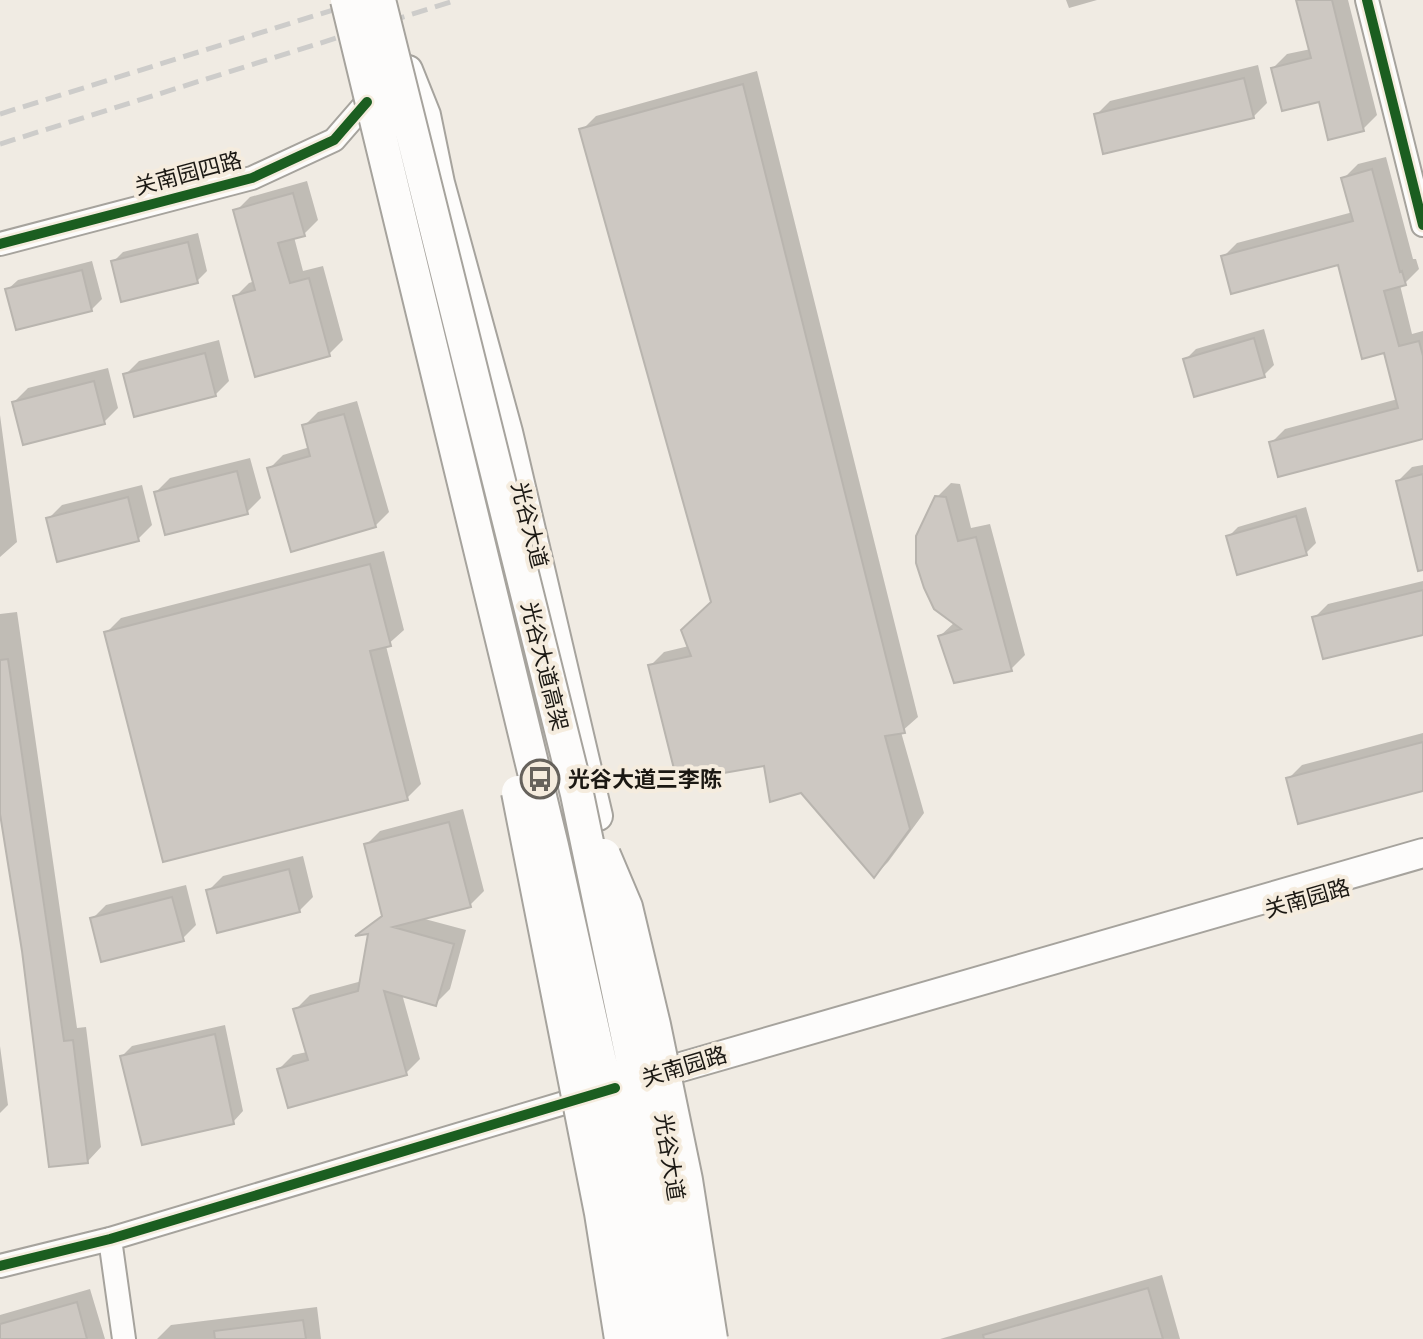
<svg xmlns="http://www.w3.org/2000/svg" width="1423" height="1339" font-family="'Space Grotesk','Noto Sans SC',sans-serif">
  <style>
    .shadow { fill: #0003 }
    .building { fill: #cdc8c2; stroke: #b9b5af; stroke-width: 2 }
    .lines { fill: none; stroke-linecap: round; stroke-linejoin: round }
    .minor-casing { stroke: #a6a39d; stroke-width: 26 }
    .major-casing { stroke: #a6a39d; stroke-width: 32 }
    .minor { stroke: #fdfcfb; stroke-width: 22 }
    .major { stroke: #fdfcfb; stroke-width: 28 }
    .rail { stroke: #cdccca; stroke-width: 5; stroke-dasharray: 16 8; stroke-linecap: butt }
    .highway-bridge-casing { stroke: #a6a39d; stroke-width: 36; stroke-linecap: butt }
    .highway-bridge { stroke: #fdfcfb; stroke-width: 32 }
    .cycleway-casing { stroke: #f5ecde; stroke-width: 15 }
    .cycleway { stroke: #1b5e20; stroke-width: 10 }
    .labels { text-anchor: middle; stroke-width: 8; stroke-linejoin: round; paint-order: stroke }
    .street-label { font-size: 22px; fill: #1b1813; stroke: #f5ecde }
    .poi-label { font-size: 22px; font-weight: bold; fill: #1b1813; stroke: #f5ecde; text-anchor: start }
  </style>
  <rect width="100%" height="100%" fill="#f0ebe3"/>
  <path class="shadow" d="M1066 0H1097L1069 8Z
    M1298 0H1348L1377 115 1363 129 1273 68 1287 54 1311 49Z
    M1258 65 1267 103 1253 117 1096 115 1110 101Z
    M757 71 918 717 901 732 924 813 888 862 874 876 802 791 765 763 650 666 664 652 689 646 713 602 582 130 596 116Z
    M1386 157 1413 259H1416L1419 269 1405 283 1400 285 1412 334 1423 331V437L1271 443 1285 429 1398 399 1385 351 1339 263 1223 257 1237 243 1353 212 1344 178 1358 164Z
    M307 181 318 220 304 234 294 237 303 271 323 266 343 340 329 354 235 297 249 283 255 281 236 211 250 197Z
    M198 233 207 271 197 281 113 262 123 252Z
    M92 261 102 299 91 310 7 290 18 280Z
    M1264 329 1274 365 1264 375 1186 359 1196 349Z
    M219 340 229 381 215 395 125 375 139 361Z
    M108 368 118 408 104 422 14 402 28 388Z
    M357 401 389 512 375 526 269 469 283 455 310 447 304 426 318 412Z
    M0 415 17 542 0 557Z
    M250 458 261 498 247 512 156 492 170 478Z
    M1423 465V553L1398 481 1412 467Z
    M951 483 960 484 971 528 990 524 1025 655 1011 669 940 636 955 622 937 497Z
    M142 485 152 525 138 539 48 519 62 505Z
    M1306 507 1316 543 1306 553 1228 537 1238 527Z
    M384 551 404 630 386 646 421 784 407 798 107 632 121 618Z
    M1423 581V633L1314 618 1328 604Z
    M17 612 77 1028 86 1027 101 1147 88 1161 0 788V614Z
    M1423 733V789L1288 779 1302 765Z
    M463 809 484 891 470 905 421 918 466 930 450 989 436 1003 402 994 420 1059 406 1073 279 1069 293 1055 307 1052 296 1009 310 995 362 981 370 931 361 933 384 914 366 845 380 831Z
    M303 856 313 897 299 911 209 890 223 876Z
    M186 885 196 925 182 939 92 919 106 905Z
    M225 1025 243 1111 233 1122 122 1056 132 1046Z
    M0 1046 8 1105 0 1113Z
    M1162 1275 1180 1339H940Z
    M90 1289 105 1339H0V1315Z
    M317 1307 321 1339H157L171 1325Z"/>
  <path class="building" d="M1296 0H1332L1364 131 1328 140 1319 102 1282 111 1271 68 1311 58Z
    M1244 78 1254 118 1103 154 1094 114Z
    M743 84 905 733 885 736 910 829 874 878 801 793 770 802 764 766 677 781 648 665 691 656 681 630 711 602 579 129Z
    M1372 169 1400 272 1402 271 1406 285 1384 291 1399 346 1419 341 1423 356V439L1278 477 1269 442 1398 408 1384 353 1362 359 1338 265 1231 294 1221 256 1353 221 1341 178Z
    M293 193 305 236 278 243 290 283 309 278 330 356 255 377 233 296 255 290 233 210Z
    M188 242 198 283 121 302 111 261Z
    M82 270 92 311 16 330 5 289Z
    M1254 338 1265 377 1194 397 1183 359Z
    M205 353 216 396 134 417 123 374Z
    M94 381 105 424 23 445 12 402Z
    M344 414 376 527 291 552 267 468 310 456 302 425Z
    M237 471 248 514 165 535 154 492Z
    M1423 474V570L1418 571 1396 481Z
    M935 496 946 497 958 541 976 537 1012 671 954 683 938 636 961 629 934 609 924 588 916 563V536Z
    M128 497 139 541 57 562 46 518Z
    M1296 516 1307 555 1237 575 1226 536Z
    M370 564 391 646 370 651 408 800 163 862 104 632Z
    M1423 590V635L1323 659 1312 617Z
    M8 659 64 1041 73 1040 88 1163 49 1167 22 951 0 814V660Z
    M1423 742V791L1298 824 1286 778Z
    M449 822 471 907 393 927 454 944 436 1006 384 991 407 1075 288 1108 277 1069 308 1060 293 1009 358 991 368 934 355 936 382 916 364 844Z
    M289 869 300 912 217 933 206 890Z
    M172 897 184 941 101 962 90 918Z
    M215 1034 234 1124 142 1145 120 1056Z
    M1148 1288 1163 1339H984L983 1335Z
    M77 1302 87 1339H0V1324Z
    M303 1320 306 1339H215L214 1331Z"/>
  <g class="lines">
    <g class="minor-casing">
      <path id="minor" d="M1367 0 1423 225
        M0 244 252 178 334 140 367 102
        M110 1239 124 1339
        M0 1266 110 1239 591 1095"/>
    </g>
    <g class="major-casing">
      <path id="major" d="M408 70 426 115 440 183 508 432 598 816
        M643 1078 1423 853"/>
    </g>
    <use href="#minor" class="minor"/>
    <use href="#major" class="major"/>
    <path class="rail" d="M0 114 365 0
      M0 144 457 0"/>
    <g class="highway-bridge-casing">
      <path id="highway-bridge" d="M347 0 552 846 611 1111 649 1339
        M379 0 577 794 642 1106 681 1339
        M518 792 601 1213 621 1339
        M604 855 626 907 654 1025 686 1180 711 1339"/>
    </g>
    <use href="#highway-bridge" class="highway-bridge"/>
    <g class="cycleway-casing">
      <path id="cycleway" d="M1367 0 1423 225
        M0 244 252 178 334 140 367 102
        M0 1266 110 1239 615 1088"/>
    </g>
    <use href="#cycleway" class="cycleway"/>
  </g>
  <defs>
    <g id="bus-ring" transform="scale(2)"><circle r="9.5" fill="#f5ecde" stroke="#66625c" stroke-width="1.5"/><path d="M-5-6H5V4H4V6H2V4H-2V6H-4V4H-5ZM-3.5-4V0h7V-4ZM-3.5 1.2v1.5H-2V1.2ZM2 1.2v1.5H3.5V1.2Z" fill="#66625c"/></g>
  </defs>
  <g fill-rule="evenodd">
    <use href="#bus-ring" x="540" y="779"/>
  </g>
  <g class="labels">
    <g class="street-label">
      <text transform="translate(188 173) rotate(-15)" y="8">关南园四路</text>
      <text transform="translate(530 525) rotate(76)" y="8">光谷大道</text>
      <text transform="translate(545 666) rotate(76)" y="8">光谷大道高架</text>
      <text transform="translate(1307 898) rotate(-16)" y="8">关南园路</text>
      <text transform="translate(684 1066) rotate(-17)" y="8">关南园路</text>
      <text transform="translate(670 1157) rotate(81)" y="8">光谷大道</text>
    </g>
    <g class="poi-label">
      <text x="568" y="787">光谷大道三李陈</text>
    </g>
  </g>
</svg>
